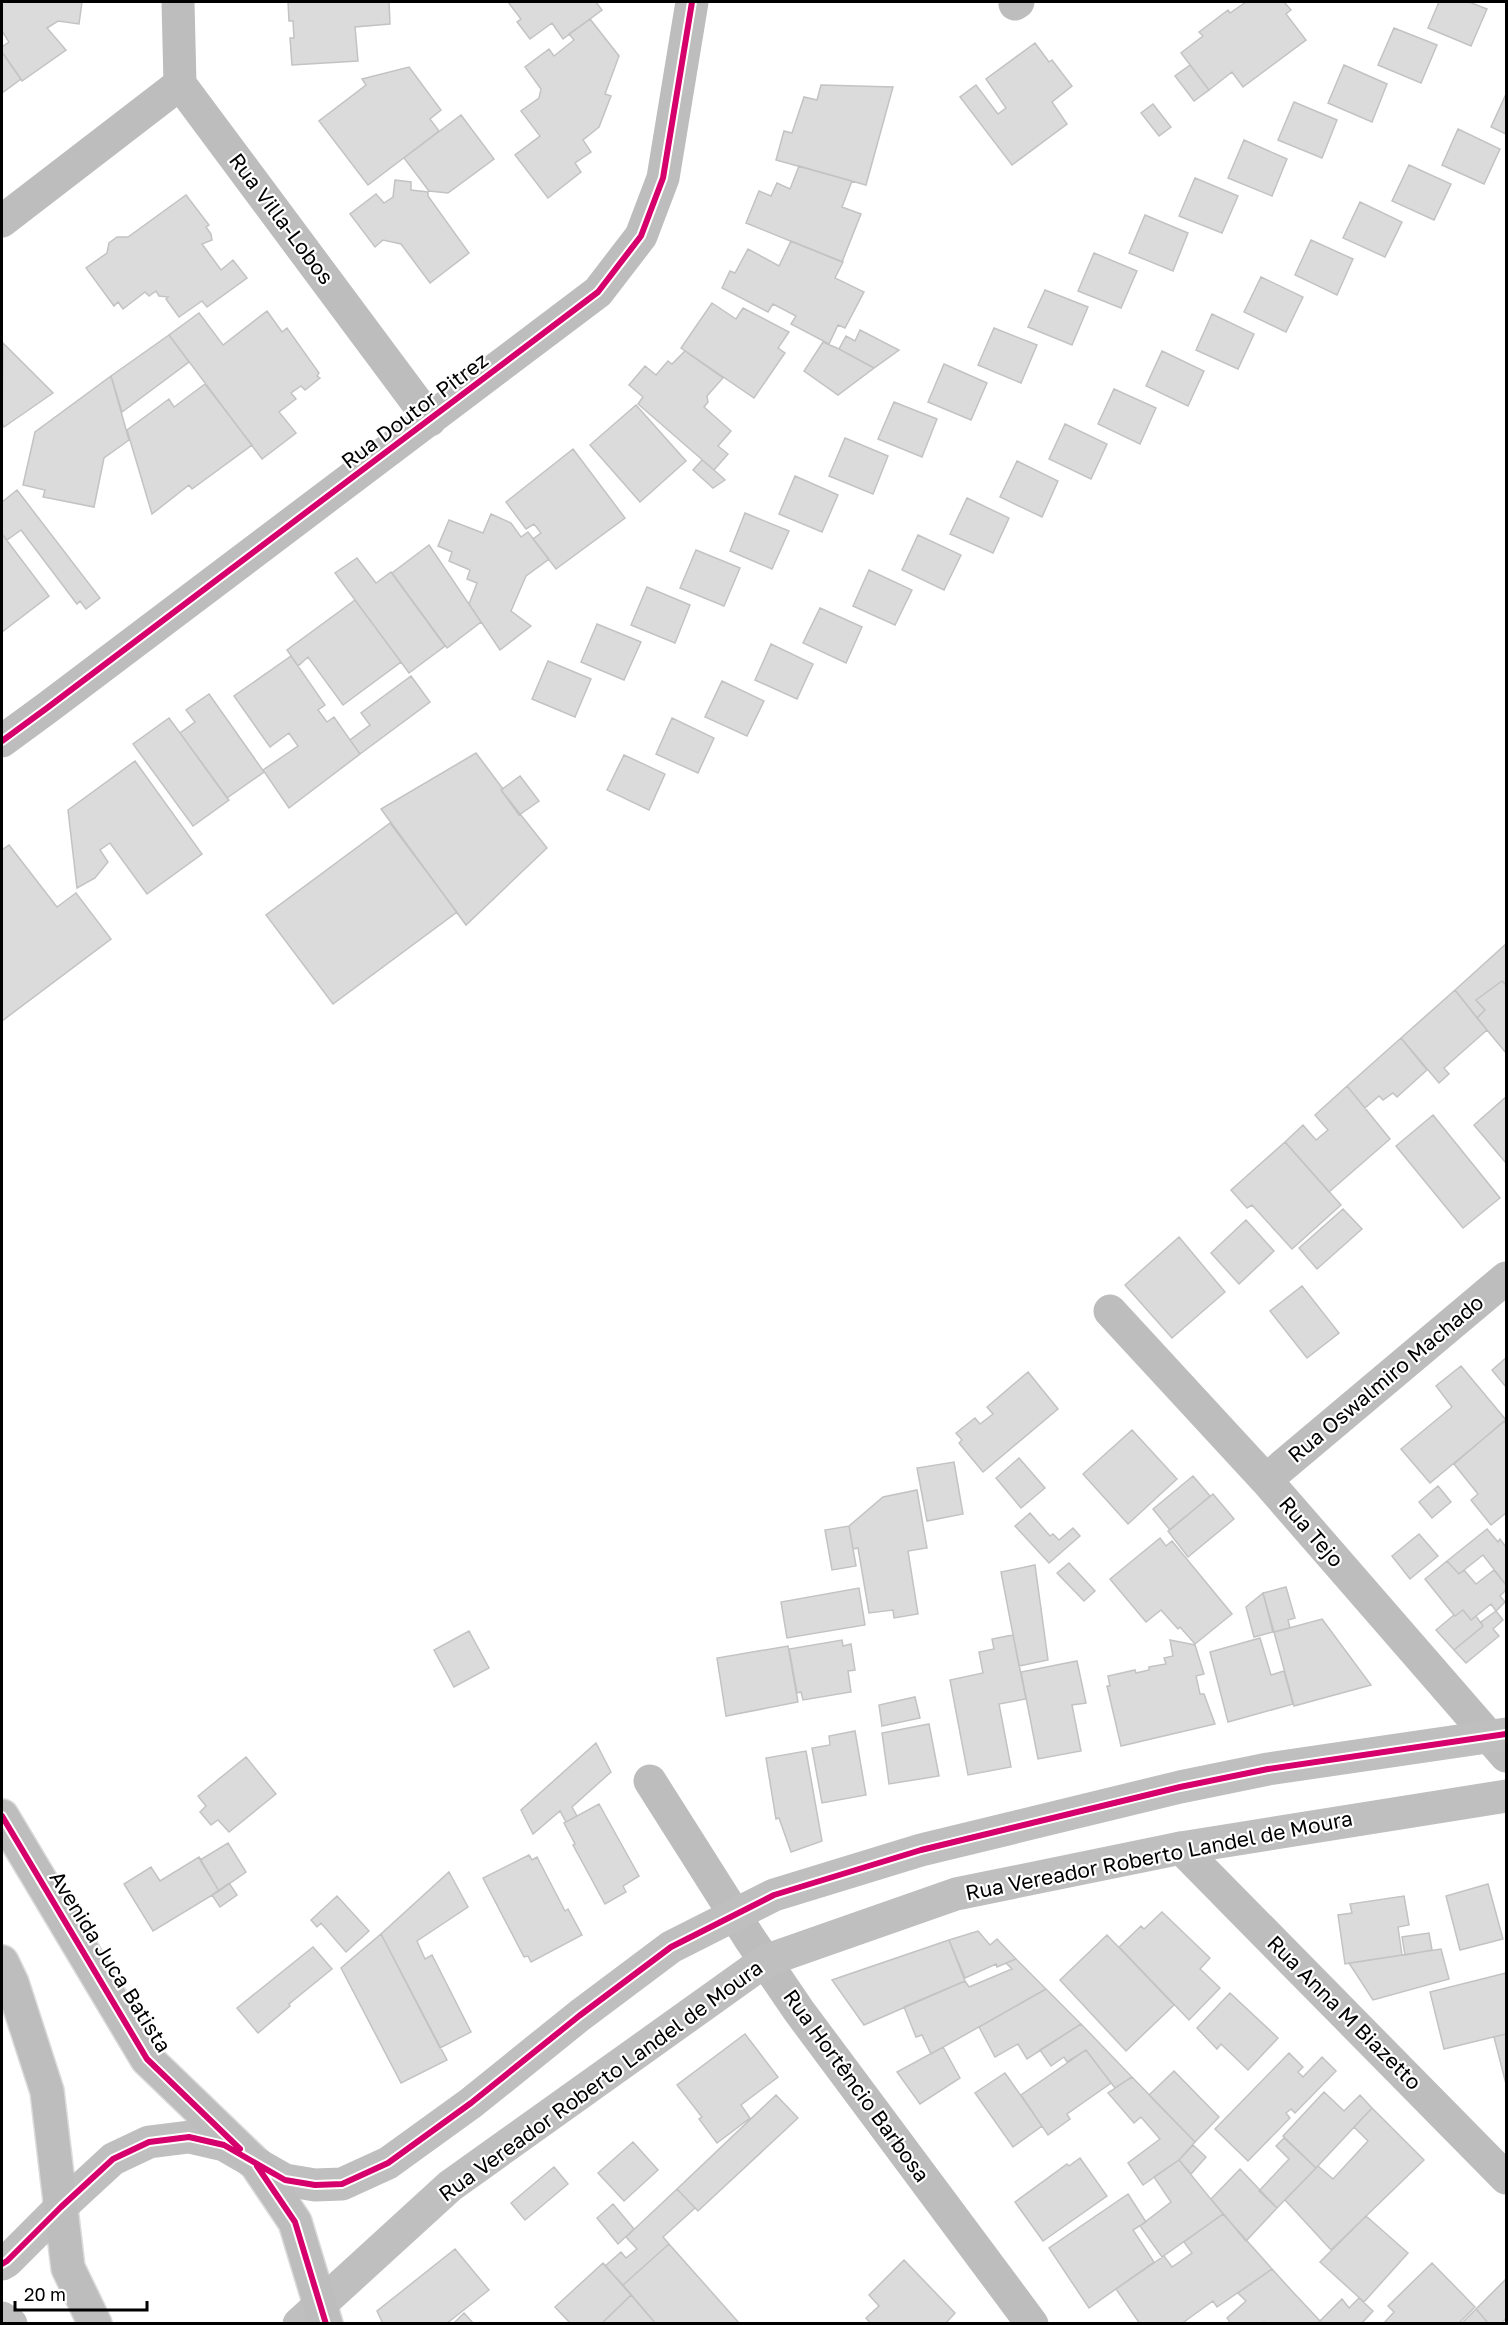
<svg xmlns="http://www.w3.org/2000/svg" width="1508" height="2325" font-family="'Golos Text',sans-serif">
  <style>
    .building { fill: #dbdbdb; stroke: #c3c3c3; stroke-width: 1.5 }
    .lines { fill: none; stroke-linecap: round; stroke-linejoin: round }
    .primary-casing { stroke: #dbdbdb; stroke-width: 36 }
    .street { stroke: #bdbdbd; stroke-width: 33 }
    .secondary { stroke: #bfbfbf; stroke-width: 33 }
    .primary { stroke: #bdbdbd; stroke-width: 33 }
    .cycleway-casing { stroke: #fff; stroke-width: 10 }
    .cycleway { stroke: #d6006c; stroke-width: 6 }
    .labels { text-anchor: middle; stroke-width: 4.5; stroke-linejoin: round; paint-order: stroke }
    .street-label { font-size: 21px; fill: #000; stroke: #fff }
  </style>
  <rect width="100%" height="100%" fill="#fff"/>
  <path class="building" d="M2 2H82L79 24 58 21 47 28 66 50 22 81 2 52V47L9 42 2 31Z
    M288 2H389L390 24 355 27 358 61 292 65 290 38H294L293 21H289Z
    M508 2H596L602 10 563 39 552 23 530 39 517 22 521 19Z
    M1246 2H1284L1291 10 1286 14 1306 40 1243 87 1232 72 1209 90 1181 53 1203 36 1199 32 1228 10 1230 13Z
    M1439 2H1469L1487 9 1471 46 1428 28Z
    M590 19 619 56 605 94 611 96 599 127 583 140 591 152 575 163 581 172 548 198 515 155 540 136 521 111 539 98 541 89 525 67 549 49 554 56 574 40 569 34Z
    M1394 28 1437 45 1421 83 1378 65Z
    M1035 43 1049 62 1052 60 1072 86 1052 102 1067 124 1012 165 960 97 976 85 998 114 1006 108 986 79Z
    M2 52 21 79 2 93Z
    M1190 65 1209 90 1194 101 1175 76Z
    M1344 65 1387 84 1372 122 1328 103Z
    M409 67 441 110 430 119 439 131 368 185 319 121 366 85 362 79Z
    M821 85 893 87 866 185 776 160 784 131 792 133 804 97 817 100Z
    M1506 94V134L1491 127Z
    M1294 102 1337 120 1322 158 1278 140Z
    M1153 104 1171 127 1159 136 1141 113Z
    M461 115 494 159 448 193 429 191 404 158Z
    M1458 129 1500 149 1484 184 1442 165Z
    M1244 140 1287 159 1272 196 1228 178Z
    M1409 165 1451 184 1434 220 1392 201Z
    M799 166 852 181 842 207 861 214 842 262 746 223 759 191 771 196 777 183 790 189Z
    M1195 178 1238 196 1222 233 1179 216Z
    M395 180 411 182V190L428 192V196L469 253 430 283 401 244 383 240 375 247 350 214 376 194 384 203 393 197Z
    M186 195 209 225 206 227 211 234 212 240 202 244 221 270 233 260 247 278 207 307 202 301 179 317 166 299 168 297 159 296 156 291 149 296 145 292 123 309 118 302 114 306 86 268 107 253 109 243 117 237H128Z
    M1360 202 1402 222 1385 257 1343 238Z
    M1145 215 1188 233 1173 271 1129 253Z
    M1311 240 1353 259 1337 295 1295 275Z
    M791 241 843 262 835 278 864 292 845 328 838 325 829 344 791 324 796 316 773 304 768 312 722 288 730 271 735 273 748 249 779 266Z
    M1094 253 1137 271 1121 308 1078 291Z
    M1261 277 1303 297 1286 332 1244 312Z
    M1045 290 1088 307 1072 345 1028 327Z
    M712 303 736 319 743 308 789 332 778 348 785 353 754 398 681 348Z
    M267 311 282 332 287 328 319 373 317 376 320 378 305 390 301 386 291 393 296 399 279 412 296 433 262 459 169 335 199 313 223 345Z
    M1212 314 1254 334 1238 369 1196 350Z
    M994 328 1037 345 1021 383 978 365Z
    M860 330 899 350 874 368 839 349 846 336 855 341Z
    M169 335 189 362 122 412 111 376Z
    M823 342 839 349 874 368 838 395 804 371Z
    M3 343 53 393 4 427 2 423Z
    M685 351 723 378 707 396 708 402 704 407 731 431 718 446 728 454 714 470 638 404 643 397 629 385 645 366 656 375 668 361 672 364Z
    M1162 351 1204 371 1188 406 1146 386Z
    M944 364 987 383 971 420 928 402Z
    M111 376 129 440 104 458 94 507 43 497 45 490 23 485 35 432Z
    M205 384 252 445 192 489 189 485 152 514 127 430 169 399 174 407Z
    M1114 389 1156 408 1140 444 1098 424Z
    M894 402 937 419 922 457 878 439Z
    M636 405 686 461 640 502 590 445Z
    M1065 424 1107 444 1091 479 1049 459Z
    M845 438 888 456 873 494 829 476Z
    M573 449 625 518 556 569 533 539 541 533 534 524 526 529 506 502Z
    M702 460 714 470 725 480 713 488 693 470Z
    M1017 461 1058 481 1042 517 1000 497Z
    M795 476 838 495 822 532 779 514Z
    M17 490 100 598 86 609 80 601 77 604 21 530 7 540 2 534V502Z
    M967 498 1009 518 993 553 950 534Z
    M745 513 789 531 772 569 730 551Z
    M491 514 511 523 521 537 528 532 549 559 526 576 511 611 531 626 500 650 469 604 477 583 467 579 470 570 449 561 452 552 438 546 449 520 483 533Z
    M2 534 49 596 2 632Z
    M918 535 961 555 944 590 902 570Z
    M429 545 481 622 447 648 392 573Z
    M696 550 740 568 724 606 680 588Z
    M357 558 376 583 391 572 445 646 409 673 335 573Z
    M869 570 912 590 895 625 853 606Z
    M647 587 690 605 675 643 631 625Z
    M355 600 401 662 343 705 308 657 298 666 287 650Z
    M820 608 862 627 846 663 803 643Z
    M597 624 641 642 624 680 581 662Z
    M771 644 813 664 797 699 755 680Z
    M291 656 325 705 318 710 327 722 334 717 360 754 289 808 263 770 298 746 289 733 270 747 234 696Z
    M548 661 591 679 575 717 532 699Z
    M411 676 430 702 360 754 350 740 370 725 361 713Z
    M722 681 764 701 747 736 705 717Z
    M209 694 264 772 227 798 180 733 195 722 186 710Z
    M169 718 229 800 193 826 133 744Z
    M672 718 714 738 698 773 656 754Z
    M476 753 503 789 501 790 547 848 466 925 381 809Z
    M624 755 665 774 649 810 607 790Z
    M135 761 202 854 147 894 110 843 100 850 108 862 95 878 77 888 68 810Z
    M520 776 539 801 519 815 501 790Z
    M390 823 457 912 333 1004 266 915Z
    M9 845 57 907 76 893 111 939 2 1021V850Z
    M1506 944V985L1502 981 1476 1000 1485 1010 1477 1018 1455 990Z
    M1502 981 1506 985V1053L1477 1018 1485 1010 1476 1000Z
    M1455 990 1487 1030 1444 1068 1449 1074 1439 1083 1401 1038Z
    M1401 1038 1427 1070 1397 1097 1393 1093 1383 1100 1379 1096 1365 1108 1347 1086Z
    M1347 1086 1390 1139 1329 1192 1285 1142 1303 1125 1316 1140 1328 1130 1315 1115Z
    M1506 1097V1163L1474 1125Z
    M1433 1115 1500 1198 1463 1228 1396 1146Z
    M1285 1142 1341 1205 1292 1249 1252 1205 1247 1208 1231 1190Z
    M1343 1209 1362 1229 1317 1269 1299 1248Z
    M1246 1220 1274 1251 1239 1284 1211 1253Z
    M1179 1237 1225 1292 1172 1338 1125 1285Z
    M1302 1286 1339 1333 1307 1358 1270 1311Z
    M1506 1358V1387L1492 1370Z
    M1461 1366 1506 1420 1430 1483 1401 1449 1452 1407 1436 1386Z
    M1028 1372 1058 1409 983 1472 959 1443 962 1440 956 1433 975 1418 980 1424 993 1414 987 1407Z
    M1504 1421 1506 1424V1513L1491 1525 1471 1500 1478 1494 1454 1464Z
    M1132 1430 1177 1479 1128 1524 1083 1474Z
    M1019 1458 1045 1488 1021 1508 996 1478Z
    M954 1462 963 1514 927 1521 917 1468Z
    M1193 1476 1210 1496 1170 1530 1153 1509Z
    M1438 1486 1451 1502 1432 1518 1419 1502Z
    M917 1490 927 1548 908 1551 918 1614 894 1618 893 1610 869 1613 858 1548 853 1549 849 1526 883 1497Z
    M1213 1494 1234 1519 1188 1557 1168 1531Z
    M1030 1513 1050 1536 1053 1534 1059 1540 1073 1528 1080 1536 1049 1563 1015 1526Z
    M849 1526 856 1566 832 1570 825 1530Z
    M1487 1529 1498 1542 1500 1539 1506 1547V1585L1483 1555 1459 1574 1447 1561Z
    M1419 1534 1438 1556 1410 1579 1392 1556Z
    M1160 1538 1166 1546 1172 1541 1232 1614 1195 1644 1180 1627 1178 1629 1161 1610 1146 1622 1110 1579Z
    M1447 1561 1459 1574 1464 1570 1476 1584 1494 1570 1506 1585V1590L1500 1596 1505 1602 1496 1611 1491 1604 1471 1620 1463 1610 1455 1616 1454 1615 1425 1579Z
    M1069 1563 1095 1591 1084 1601 1057 1573Z
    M1035 1565 1048 1660 1019 1666 1001 1572Z
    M1286 1587 1295 1618 1288 1620 1290 1628 1274 1632 1263 1593Z
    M859 1588 865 1625 787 1638 781 1602Z
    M1263 1593 1273 1632 1254 1637 1246 1607Z
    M1463 1610 1471 1620 1476 1616 1483 1626 1454 1650 1436 1630 1454 1615 1455 1616Z
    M1496 1611 1503 1620 1493 1629 1499 1636 1466 1663 1454 1650 1483 1626 1481 1622Z
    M1322 1619 1371 1685 1294 1706 1274 1632Z
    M469 1631 489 1668 454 1687 434 1650Z
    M1013 1635 1026 1699 999 1704 1011 1767 968 1775 950 1680 983 1673 979 1652 994 1649 992 1639Z
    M1260 1638 1271 1675 1284 1671 1293 1704 1228 1722 1210 1652Z
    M842 1640 843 1646 851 1644 855 1670 848 1671 851 1692 803 1700 801 1692 797 1693 789 1649Z
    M1170 1640 1195 1645 1204 1674 1196 1676 1200 1694H1204L1215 1724 1121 1746 1107 1686H1110L1108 1676 1135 1670 1136 1673 1149 1670V1667L1166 1664 1164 1658 1173 1656Z
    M788 1646 798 1702 726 1716 717 1658Z
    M1077 1661 1086 1703 1072 1705 1081 1751 1038 1759 1021 1672Z
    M915 1697 920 1718 882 1726 879 1705Z
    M929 1724 939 1776 889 1784 882 1733Z
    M855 1731 866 1795 822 1803 812 1748 830 1745 829 1736Z
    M596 1743 611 1772 572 1807 577 1816 566 1822 560 1811 533 1834 521 1810Z
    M806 1751 822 1841 791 1852 779 1818 776 1819 766 1758Z
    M246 1757 276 1794 229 1832 218 1820 211 1825 200 1812 206 1806 198 1796Z
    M599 1804 639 1876 623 1886 626 1892 605 1904 573 1845 575 1844 564 1823Z
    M228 1843 246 1872 219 1891 200 1860Z
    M529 1855 532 1860 537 1857 565 1911 568 1909 582 1935 531 1962 528 1956 524 1957 483 1878Z
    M199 1857 219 1891 153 1931 124 1884 151 1867 160 1881Z
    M449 1872 468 1907 417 1941 425 1959 432 1955 471 2032 440 2048 381 1934Z
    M229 1883 237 1895 220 1907 212 1895Z
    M1488 1884 1503 1939 1460 1950 1446 1896Z
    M337 1896 369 1931 346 1952 321 1923 317 1927 311 1920Z
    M1404 1896 1409 1925 1398 1927 1402 1955 1345 1964 1338 1915 1352 1913 1350 1904Z
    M1162 1912 1210 1958 1200 1969 1220 1988 1189 2020 1119 1947 1141 1926 1144 1929Z
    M978 1931 990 1945 997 1939 1016 1959 997 1967 996 1964 965 1978 949 1940Z
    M1429 1933 1432 1950 1405 1955 1402 1937Z
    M381 1934 447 2060 401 2083 341 1968Z
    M1107 1935 1174 2005 1126 2051 1060 1980Z
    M949 1940 965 1981 864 2025 832 1980Z
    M313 1947 332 1969 289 2004 290 2006 258 2033 237 2008Z
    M1441 1949 1449 1979 1373 2000 1349 1963Z
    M1016 1959 1046 1989 931 2054 922 2035 916 2037 904 2007 965 1981 969 1987 1012 1969 1006 1963Z
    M1506 1973V2034L1444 2049 1430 1992Z
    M1046 1989 1081 2024 1027 2059 1018 2044 995 2057 979 2027Z
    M1230 1993 1278 2038 1248 2070 1221 2044 1217 2049 1197 2028Z
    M1081 2024 1132 2077 1115 2088 1086 2050 1067 2062 1064 2057 1051 2066 1040 2050Z
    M745 2034 778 2077 741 2105 750 2118 717 2143 699 2119 702 2117 677 2085Z
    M1506 2034V2084L1494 2037Z
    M943 2047 960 2078 920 2104 897 2072Z
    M1086 2050 1111 2083 1067 2114 1070 2119 1048 2135 1021 2095Z
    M1289 2053 1303 2067 1298 2072 1303 2077 1322 2057 1336 2071 1295 2113 1291 2109 1286 2113 1290 2118 1248 2161 1215 2129Z
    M1174 2071 1219 2117 1195 2142 1149 2095Z
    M1005 2073 1042 2126 1013 2147 975 2093Z
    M1132 2077 1195 2142 1179 2160 1143 2185 1128 2163 1160 2139 1141 2117 1134 2123 1108 2093Z
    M1324 2092 1344 2111 1360 2095 1372 2108 1316 2168 1283 2136Z
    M776 2095 798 2118 698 2211 677 2189Z
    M1372 2108 1424 2160 1331 2250 1285 2200 1318 2166 1333 2179 1368 2141 1354 2127Z
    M1284 2138 1316 2168 1277 2208 1259 2191 1289 2159 1276 2146Z
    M633 2142 658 2170 624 2201 598 2173Z
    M1193 2145 1206 2157 1191 2174 1179 2160Z
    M1080 2158 1107 2196 1043 2241 1015 2202 1067 2164 1069 2166Z
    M1179 2160 1223 2214 1162 2257 1140 2226 1171 2202 1154 2177Z
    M554 2167 568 2184 525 2220 511 2203Z
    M1240 2169 1277 2208 1246 2241 1211 2199Z
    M677 2189 695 2208 663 2237 669 2244 623 2285 605 2266 621 2252 626 2258 637 2249 626 2237Z
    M1128 2194 1146 2222 1133 2230 1154 2262 1089 2308 1049 2248Z
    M613 2204 634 2229 618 2244 597 2218Z
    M1223 2214 1272 2269 1217 2307 1213 2301 1181 2324H1140L1116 2289 1164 2256 1172 2267 1192 2253 1184 2242Z
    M1366 2216 1408 2253 1364 2302 1320 2262Z
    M669 2244 740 2324H656L623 2285Z
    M455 2249 489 2290 446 2324H383L377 2311Z
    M904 2260 955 2313 945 2324H871L866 2318 879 2306 869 2295Z
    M603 2263 631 2295 601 2324H571L555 2307Z
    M1432 2263 1475 2307 1458 2324H1383L1394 2312 1388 2306Z
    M1272 2269 1291 2290 1320 2321 1316 2324H1266L1264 2322 1262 2324H1231L1227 2318 1246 2301 1238 2293Z
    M1506 2279V2318L1501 2324H1489L1476 2309Z
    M631 2295 656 2324H601L622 2304Z
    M1359 2298 1373 2311 1361 2324H1323L1320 2321 1342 2299 1349 2308Z
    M1476 2309 1489 2324H1461Z
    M464 2313 474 2324H453Z"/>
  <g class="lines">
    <g class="primary-casing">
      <path id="primary" d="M2 1816 147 2059 256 2164 295 2222 326 2324
        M2 1962 12 1983 47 2091 68 2268 95 2324"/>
    </g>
    <path class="street" d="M178 2 180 84 430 420
      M1015 4 1018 2
      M2 221 180 84
      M2 741 47 708 598 292 641 236 663 178 692 2
      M1110 1311 1266 1480 1506 1756
      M1266 1480 1506 1278
      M650 1781 750 1939 799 2011 1032 2324
      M1181 1848 1506 2178"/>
    <path class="secondary" d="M2 2264 7 2261 61 2207 113 2159 149 2142 189 2137 224 2145 285 2180 315 2185 342 2184 388 2163 471 2103 579 2016 671 1947 774 1895 921 1850 1180 1787 1268 1769 1506 1734
      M2 2318 11 2324
      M299 2324 450 2186 765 1961 956 1894 1181 1848 1506 1796"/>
    <use href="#primary" class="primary"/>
    <g class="cycleway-casing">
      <path id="cycleway" d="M2 741 47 708 598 292 641 236 663 178 692 2
        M2 1816 147 2059 240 2149
        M257 2166 295 2222 326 2324
        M2 2264 7 2261 61 2207 113 2159 149 2142 189 2137 224 2145 285 2180 315 2185 342 2184 388 2163 471 2103 579 2016 671 1947 774 1895 921 1850 1180 1787 1268 1769 1506 1734"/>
    </g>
    <use href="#cycleway" class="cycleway"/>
  </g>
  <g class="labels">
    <g class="street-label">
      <text transform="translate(281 219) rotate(53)" y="7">Rua Villa-Lobos</text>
      <text transform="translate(415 411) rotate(-37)" y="7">Rua Doutor Pitrez</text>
      <text transform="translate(1386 1379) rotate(-40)" y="7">Rua Oswalmiro Machado</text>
      <text transform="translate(1311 1532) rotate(49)" y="7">Rua Tejo</text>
      <text transform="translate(1159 1856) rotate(-11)" y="7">Rua Vereador Roberto Landel de Moura</text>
      <text transform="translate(110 1962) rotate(58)" y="7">Avenida Juca Batista</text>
      <text transform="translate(1344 2013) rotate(45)" y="7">Rua Anna M Biazetto</text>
      <text transform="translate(601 2081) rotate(-36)" y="7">Rua Vereador Roberto Landel de Moura</text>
      <text transform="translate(856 2086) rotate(54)" y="7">Rua Hortêncio Barbosa</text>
    </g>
  </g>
  <rect width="1508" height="2325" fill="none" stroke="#000000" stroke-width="6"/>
  <path d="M15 2301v9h132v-9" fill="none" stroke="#000000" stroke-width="3"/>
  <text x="24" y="2301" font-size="18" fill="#000000" stroke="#ffffff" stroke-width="4.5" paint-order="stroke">20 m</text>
</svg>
